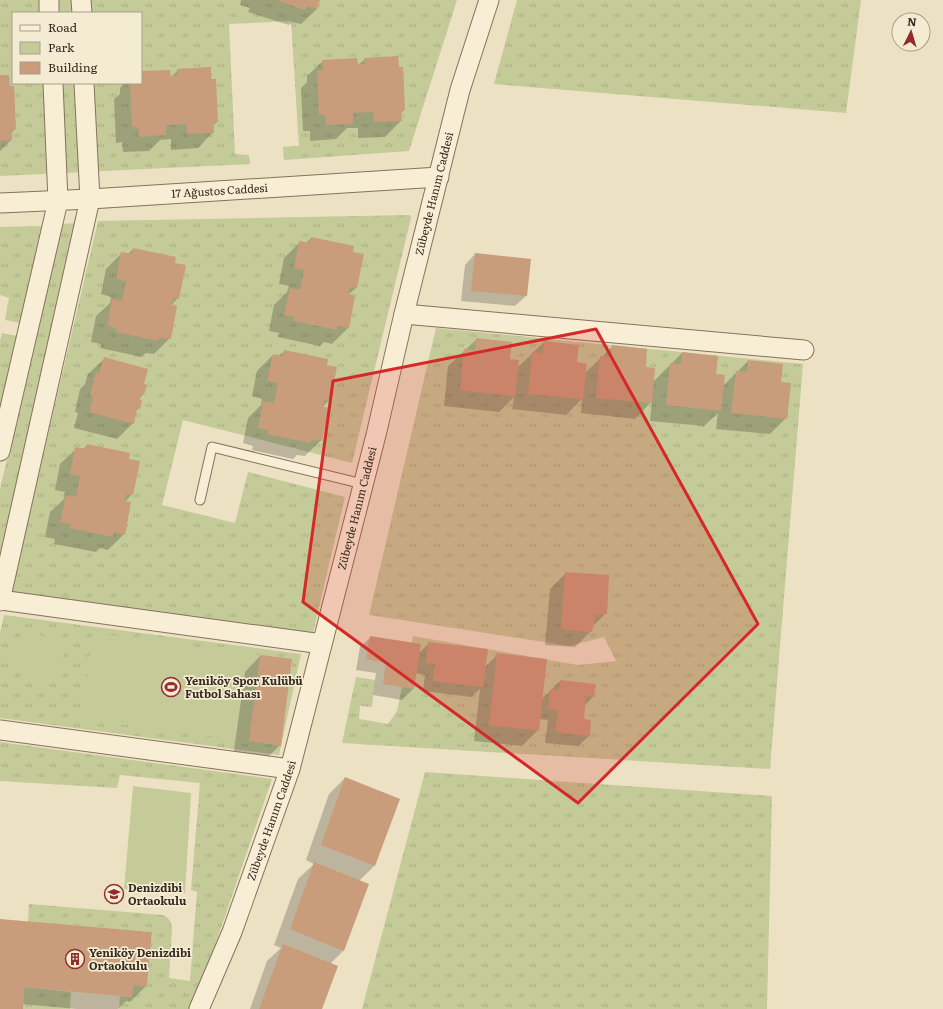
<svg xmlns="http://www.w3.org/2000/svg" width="943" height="1009" font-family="Literata,serif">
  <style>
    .grass { fill: url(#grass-tufts); fill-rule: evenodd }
    .green { fill: #c4ca98 }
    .shadow { fill: #0003 }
    .building { fill: #c99c7b }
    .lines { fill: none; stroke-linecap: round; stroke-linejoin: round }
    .lane-casing { stroke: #86725b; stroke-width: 11 }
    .street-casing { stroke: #86725b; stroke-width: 21 }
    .lane { stroke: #f8eed6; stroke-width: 9 }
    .street { stroke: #f8eed6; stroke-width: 19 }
    .marked { fill: #d62828; fill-opacity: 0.2; stroke: #d62828; stroke-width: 3; stroke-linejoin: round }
    .labels { text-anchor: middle; stroke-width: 3.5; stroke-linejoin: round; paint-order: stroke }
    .street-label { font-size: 11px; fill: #372a1e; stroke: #f4ebd3 }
    .poi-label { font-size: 11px; font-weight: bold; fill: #372a1e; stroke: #f4ebd3; text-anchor: start }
  </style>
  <defs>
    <pattern id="grass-tufts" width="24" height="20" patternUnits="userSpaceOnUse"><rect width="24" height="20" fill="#c4ca98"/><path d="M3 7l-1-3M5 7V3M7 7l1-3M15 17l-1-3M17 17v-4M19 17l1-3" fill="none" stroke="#a9ae83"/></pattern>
  </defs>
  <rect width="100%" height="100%" fill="#ece1c3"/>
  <path class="grass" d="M0 0H457L409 151 284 160 283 147 299 146 291 21 229 24 235 154 249 155 250 164 0 176ZM13 13H141V83H13Z
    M517 0H861L846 113 494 84Z
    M410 215 411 218 352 463 183 420 162 505 235 523 248 472 345 497 313 633 11 593 98 221Z
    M78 223 0 561V489L62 224Z
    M43 226 20 323 5 320 9 298 0 295V227Z
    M436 328 803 364 770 769 342 743 356 677 375 680 372 707 360 706 359 719 388 724 397 711 413 636 578 665 616 661 604 637 570 646 369 615Z
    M2 333 17 336 0 407V341Z
    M4 615 301 654 279 755 0 718V633Z
    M0 742 272 779 210 960 189 1009H119L120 996 132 997 133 985 147 986 152 932 28 922 29 904 163 915C169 918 171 921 172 928L169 978 190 981 197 892 191 890 200 783 120 775 117 788 0 781Z
    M425 772 772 796 767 1009H362Z
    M24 987 71 992 70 1009H23Z"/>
  <path class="green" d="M93 633 260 655 249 741 81 719Z
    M38 634C46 637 58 641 62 649 72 671 32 693 12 667 10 664 10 662 9 658 6 641 25 636 38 634Z
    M133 786 191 793 185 893 124 889Z"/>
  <path class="shadow" d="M241 0H319L317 9 301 24 292 22 289 25 248 12 250 8 240 5Z
    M365 59 404 110 400 114 401 121 385 137 358 138V128H347L336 139 310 141V131H303L301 88 307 82V76L323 61 358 65Z
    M178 70 211 80 217 122 213 126V132L198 148 171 150V139L160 140 149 151 123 152 122 142 116 143 114 99 120 94V88L125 83H141V72L170 77H171Z
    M0 76 15 129 11 133V140L0 151Z
    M311 238 352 253 356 288 348 295V328L332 344 324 342 320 346 278 337 279 333 269 331 274 305 287 292 289 286 279 284 284 258 300 242 306 243Z
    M133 249 174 263 178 298 170 306V338L154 354 146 353 142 357 100 348 101 344 91 342 96 316 110 303 111 297 101 294 106 269 122 253 128 254Z
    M475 254 526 296 515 306 461 301 465 265Z
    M477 339 509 360 517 368 544 342 576 363 585 373 612 347 644 368 653 382 682 353 715 375 723 386 748 361 780 383 786 418 770 434 716 429 718 413 704 426 650 421 652 401 635 419 581 413 582 399 566 415 512 409 514 397 499 412 444 406 448 366Z
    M285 351 326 365 329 400 322 408 321 440 305 456 297 455 293 459 252 450 253 446 243 443 248 418 261 405 262 399 252 396 257 371 273 355 279 356Z
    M104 359 143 394 139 399V408L135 412 133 423 117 439 74 428 78 413 75 412 80 389 85 384 88 374Z
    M87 445 128 459 132 494 125 502 124 534 108 550 100 548 96 552 54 544 55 539 45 537 50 512 64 499 65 492 55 490 60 464 76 449 82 450Z
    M566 573 606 613 592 627 591 631 575 647 545 645 550 589Z
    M371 637 419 653 429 643 485 667 498 654 541 700 560 681 593 697 584 706 582 720 589 736 578 746 545 743 548 720 539 719 538 730 522 746 474 741 480 689 471 697 423 691 425 675 415 673 413 689 402 700 373 695 376 673 356 670 360 647Z
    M260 656 280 745 264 761 233 757 245 672Z
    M345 778 399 799 374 866 359 881 367 884 343 951 330 964 321 1009H250L267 961 281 948 274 945 298 879 314 864 306 860 329 794Z
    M0 920 146 986 130 1002 126 1001 118 1009H77L22 1004V1009H0Z"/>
  <path class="building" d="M276 0H320L317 9 307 6 305 10Z
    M398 56 399 67H403L405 110 401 111 402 121 374 122 373 112 353 113V124L326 125 325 115H319L317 71 323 70 322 60 357 58 358 64H365L364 58Z
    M211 67V79H216L218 122H214V133L187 134 186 124 166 125V135L139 137 138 127H132L130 83H141V71L170 70 171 76 178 75 177 69Z
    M0 75H9L10 86H14L16 129 12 130V140L0 141Z
    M311 237 354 246 353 252 364 254 357 288 350 287 349 294 355 296 349 328 337 326V330L294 321V317L284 315 290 288 300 290 304 270 294 268 299 241 309 243Z
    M133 248 176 257 175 263 186 265 179 299 173 298 171 305 177 306 171 339 159 337 158 341 116 332 117 328 107 326 112 299 122 301 126 281 116 279 121 252 132 254Z
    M475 253 531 259 527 296 471 291Z
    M476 338 512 342 510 359 519 360 515 396 460 390 464 349 475 350Z
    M544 341 579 345 577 362 587 364 583 399 528 394 532 352 543 353Z
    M612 345 647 349 646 367 655 368 652 403 596 398 600 356 611 357Z
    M284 350 328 359 327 365 337 367 330 401 324 400 323 407 329 408 322 441 311 439 310 443 267 434 268 430 258 428 263 401 274 403 278 383 267 381 273 354 283 356Z
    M682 352 718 356 716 374 725 375 721 411 666 405 670 363 681 364Z
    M104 357 148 369 144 384 147 385 144 395 141 394 140 400 142 401 140 409 137 408 134 424 89 412 93 397 90 396 96 372 99 373Z
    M748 360 783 364 781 382 791 383 787 419 731 413 736 371 747 372Z
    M87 444 130 453 129 459 140 461 133 495 127 494 125 501 131 502 125 535 113 532V537L70 528 71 524 60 522 66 495 76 497 80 476 70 474 75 447 85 449Z
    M565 572 609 575 607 614 596 615 592 632 561 629Z
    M370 636 421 644 414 689 383 684 386 663 366 659Z
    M428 642 488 649 483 687 433 681 435 664 426 663Z
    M497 653 547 659 539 731 489 725Z
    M260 655 292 659 281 746 249 741Z
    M560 680 596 684 594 697 586 696 584 719 591 720 590 736 555 732 558 710 548 709 550 689 559 690Z
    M345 777 400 799 375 866 321 845Z
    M314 862 369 884 344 951 290 929Z
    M0 919 152 932 147 986 133 985 132 997 24 987 23 1009H0Z
    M283 944 338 966 322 1009H259Z"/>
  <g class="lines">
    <g class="lane-casing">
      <path id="lane" d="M200 500 212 447 363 484"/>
    </g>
    <g class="street-casing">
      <g id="street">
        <path d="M49 0V13"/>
        <path d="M81 0 82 13"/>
        <path id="s1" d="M0 203 90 199 439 177"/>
        <path d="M404 314 804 350"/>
        <path d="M0 451 58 201 53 83"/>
        <path d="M0 600 322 644"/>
        <path d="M0 601 90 199 84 83"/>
        <path d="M0 730 290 769"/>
        <path id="s2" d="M199 1009 232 932 290 769 376 435 404 314 460 90 489 0"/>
      </g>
    </g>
    <use href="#lane" class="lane"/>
    <use href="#street" class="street"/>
  </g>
  <path class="marked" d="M596 329 758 624 578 803 303 602 333 381Z"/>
  <defs>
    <g id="stadium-ring" transform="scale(1)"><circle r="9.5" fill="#f4ebd3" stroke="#932d2d" stroke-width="1.5"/><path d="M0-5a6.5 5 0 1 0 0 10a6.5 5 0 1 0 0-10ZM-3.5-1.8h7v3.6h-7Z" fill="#932d2d"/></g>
    <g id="school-ring" transform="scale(1)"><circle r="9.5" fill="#f4ebd3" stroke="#932d2d" stroke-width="1.5"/><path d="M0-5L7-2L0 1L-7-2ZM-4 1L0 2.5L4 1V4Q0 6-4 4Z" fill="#932d2d"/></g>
    <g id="building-ring" transform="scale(1)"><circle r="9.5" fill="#f4ebd3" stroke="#932d2d" stroke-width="1.5"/><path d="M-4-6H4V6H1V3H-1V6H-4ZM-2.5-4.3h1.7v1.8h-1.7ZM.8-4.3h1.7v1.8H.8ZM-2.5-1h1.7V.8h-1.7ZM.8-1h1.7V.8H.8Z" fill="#932d2d"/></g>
  </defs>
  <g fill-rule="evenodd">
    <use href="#stadium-ring" x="171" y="687"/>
    <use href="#school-ring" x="114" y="894"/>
    <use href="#building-ring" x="75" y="959"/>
  </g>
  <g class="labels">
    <g class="street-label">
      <text dy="4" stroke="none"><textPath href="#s1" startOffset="220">17 Ağustos Caddesi</textPath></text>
      <text dy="4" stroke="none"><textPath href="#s2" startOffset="850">Zübeyde Hanım Caddesi</textPath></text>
      <text dy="4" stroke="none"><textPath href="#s2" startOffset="526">Zübeyde Hanım Caddesi</textPath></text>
      <text dy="4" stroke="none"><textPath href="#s2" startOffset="202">Zübeyde Hanım Caddesi</textPath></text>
    </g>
    <g class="poi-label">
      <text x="185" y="685">Yeniköy Spor Kulübü<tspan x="185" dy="13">Futbol Sahası</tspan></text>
      <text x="128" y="892">Denizdibi<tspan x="128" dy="13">Ortaokulu</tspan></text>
      <text x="89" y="957">Yeniköy Denizdibi<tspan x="89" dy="13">Ortaokulu</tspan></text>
    </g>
  </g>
  <rect x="12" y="12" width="130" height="72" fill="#f4ebd3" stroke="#a89e8b"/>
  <rect x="20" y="25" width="20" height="6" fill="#f8eed6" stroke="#a89e8b"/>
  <text x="48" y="32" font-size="12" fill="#372a1e">Road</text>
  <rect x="20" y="42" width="20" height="12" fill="#c4ca98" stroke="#a89e8b"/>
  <text x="48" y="52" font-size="12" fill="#372a1e">Park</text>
  <rect x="20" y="62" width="20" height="12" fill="#c99c7b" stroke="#a89e8b"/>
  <text x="48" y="72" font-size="12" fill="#372a1e">Building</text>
  <g transform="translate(911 32) rotate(5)"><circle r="19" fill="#f4ebd3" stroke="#a89e8b"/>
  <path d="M0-3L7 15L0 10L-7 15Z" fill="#932d2d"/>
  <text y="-6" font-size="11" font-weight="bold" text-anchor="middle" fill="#372a1e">N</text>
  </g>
</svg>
